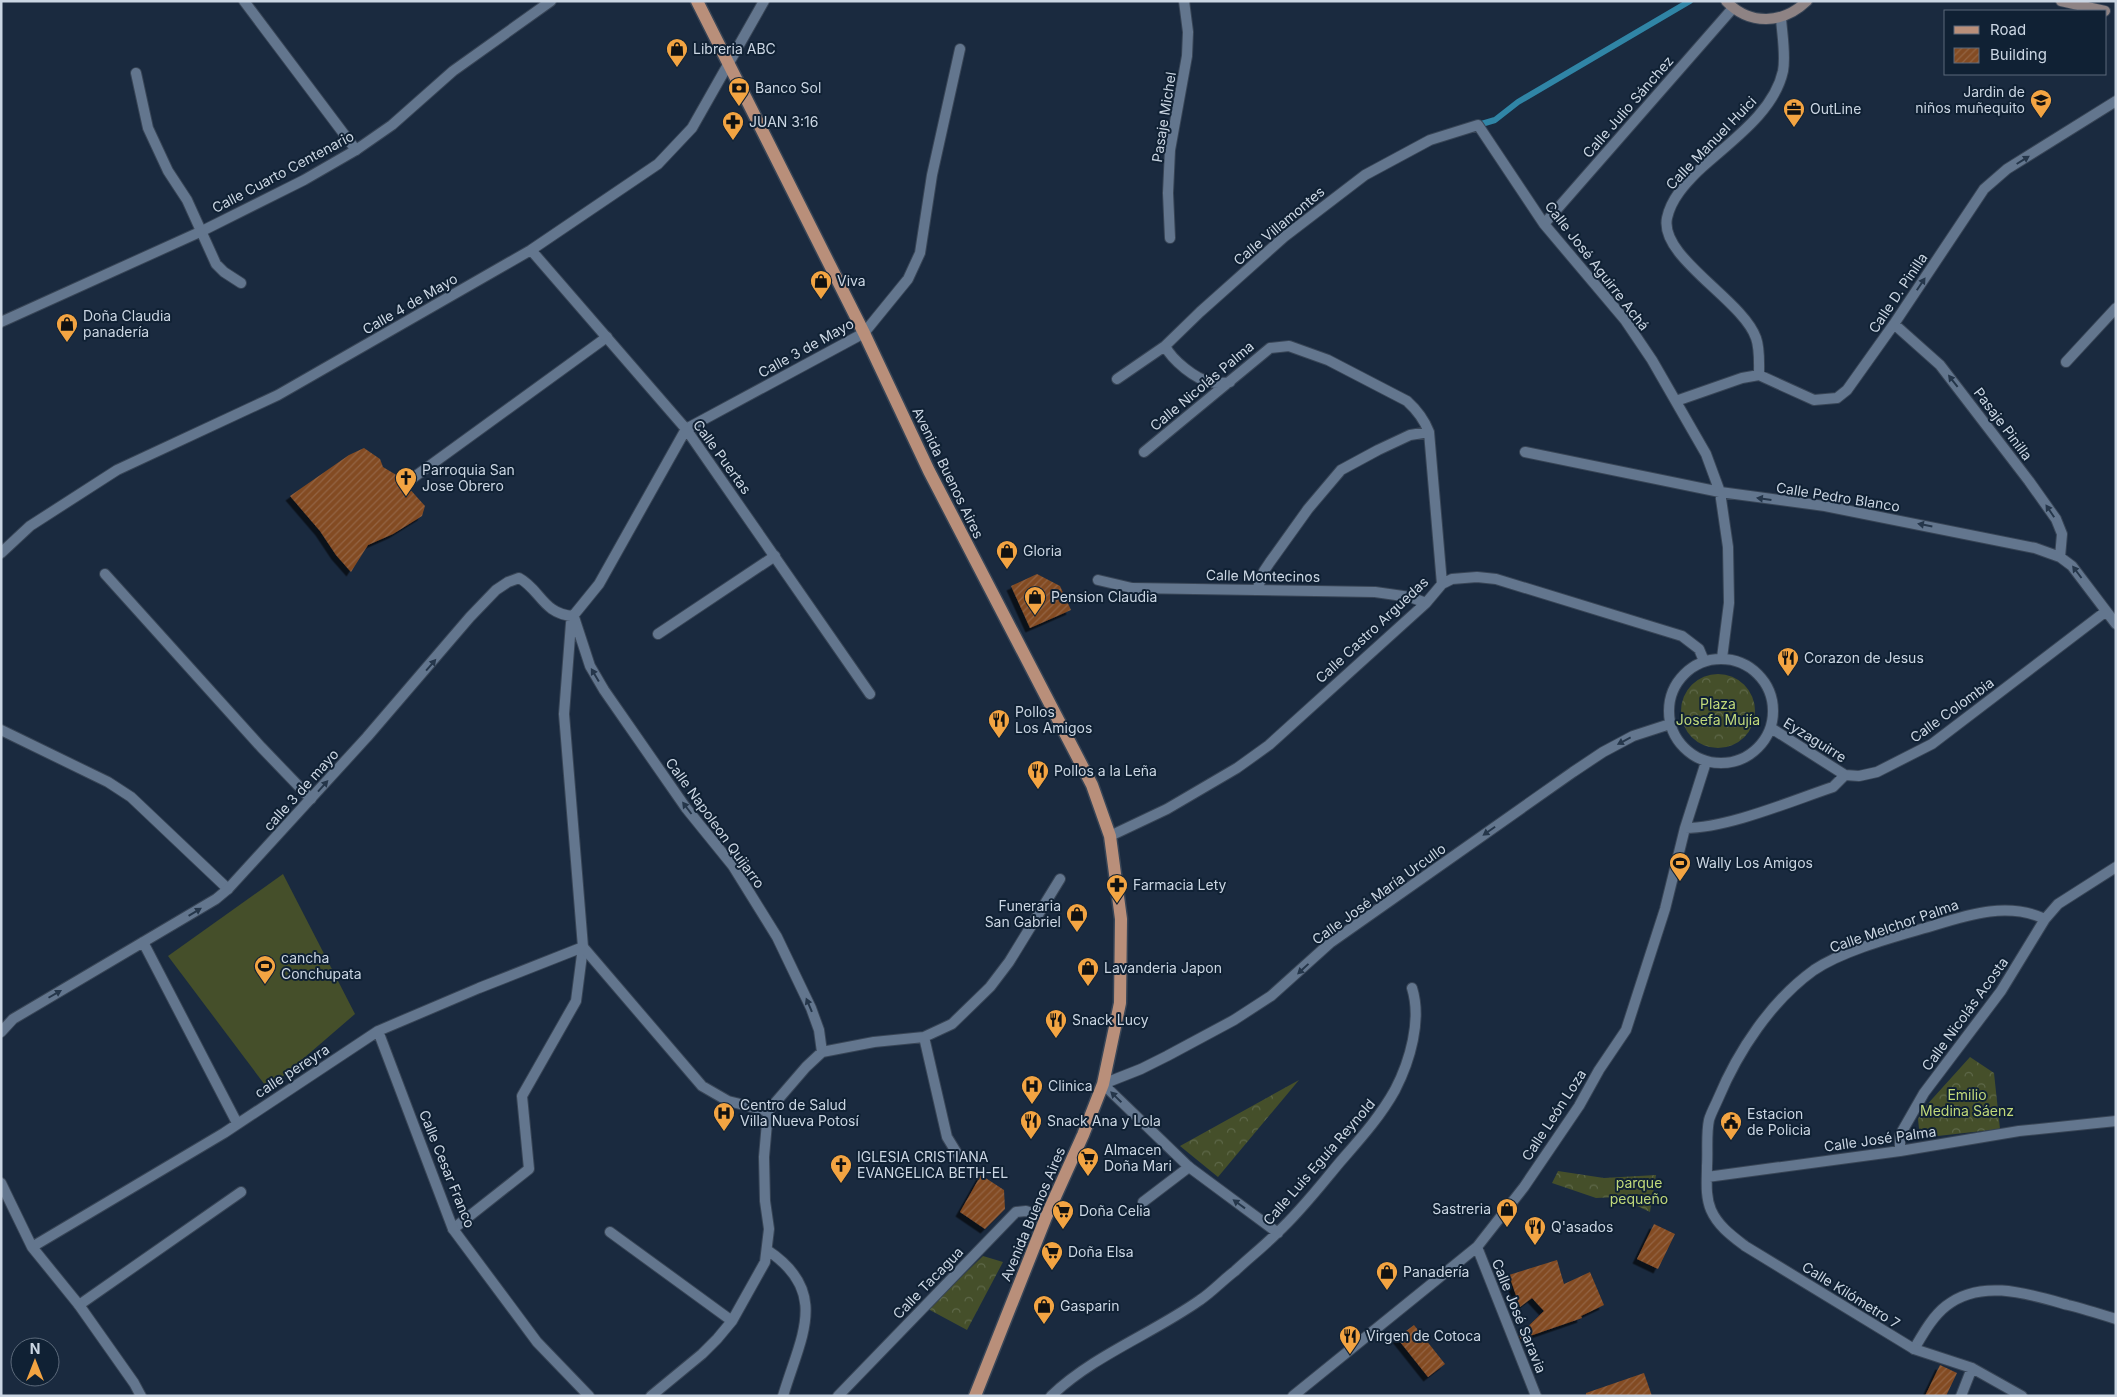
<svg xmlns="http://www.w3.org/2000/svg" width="2117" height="1397" font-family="Inter,sans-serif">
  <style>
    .forest { fill: url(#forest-crowns) }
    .pitch { fill: #454f2a }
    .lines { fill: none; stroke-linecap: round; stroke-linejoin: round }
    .stream { stroke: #3085a6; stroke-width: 6 }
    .building { fill: url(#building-hatch); filter: url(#shadow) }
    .service-casing { stroke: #384556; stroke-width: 12 }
    .minor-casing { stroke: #384556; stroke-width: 12 }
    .tertiary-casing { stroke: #384556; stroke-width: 12 }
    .secondary-casing { stroke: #384556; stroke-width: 12 }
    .primary-casing { stroke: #384556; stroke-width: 15 }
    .service { stroke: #63768e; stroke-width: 10 }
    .minor { stroke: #63768e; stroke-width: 10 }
    .tertiary { stroke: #63768e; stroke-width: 10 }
    .secondary { stroke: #8e8384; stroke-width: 10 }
    .primary { stroke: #b98f7a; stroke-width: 12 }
    .oneway { fill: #25364a }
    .labels { text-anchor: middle; stroke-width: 4; stroke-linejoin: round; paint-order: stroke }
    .poi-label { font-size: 14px; fill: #cbd6e3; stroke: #102134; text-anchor: start }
    .street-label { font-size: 14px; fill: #cbd6e3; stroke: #102134 }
    .park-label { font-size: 14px; fill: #c1d97a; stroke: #102134 }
  </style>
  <defs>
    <pattern id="forest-crowns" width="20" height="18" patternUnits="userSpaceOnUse" patternTransform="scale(1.25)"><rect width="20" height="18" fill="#454f2a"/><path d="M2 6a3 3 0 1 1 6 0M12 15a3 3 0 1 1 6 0" fill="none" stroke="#5e6849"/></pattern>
    <pattern id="building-hatch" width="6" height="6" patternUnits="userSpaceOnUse" patternTransform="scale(1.25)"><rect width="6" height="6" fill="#834b23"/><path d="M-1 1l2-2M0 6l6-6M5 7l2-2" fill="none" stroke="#936443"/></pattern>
    <filter id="shadow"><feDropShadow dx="-4.5" dy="4.5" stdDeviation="0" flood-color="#0009"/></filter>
  </defs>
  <rect width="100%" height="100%" fill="#1a2a3f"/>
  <path class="forest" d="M1681 711a37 37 0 1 1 74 0a37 37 0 1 1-74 0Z
    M1970 1057 1994 1073 2000 1129 1920 1138 1918 1119 1924 1108Z
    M1299 1080 1218 1177 1180 1146Z
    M1558 1171 1604 1178 1656 1175 1650 1212 1618 1197 1596 1198 1552 1183Z
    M983 1256 1003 1262 967 1330 928 1309Z"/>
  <path class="pitch" d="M283 874 355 1014 268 1089 168 956Z"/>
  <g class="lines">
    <path class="stream" d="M1478 125 1495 120 1518 102 1690 1"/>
  </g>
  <path class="building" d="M364 448 380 459 383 467 398 476 425 506 422 516 393 534 368 545 351 572 336 555 320 531 290 496 349 455Z
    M1037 574 1060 586 1071 610 1030 628 1011 586Z
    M981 1175 1004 1190 1005 1209 985 1229 960 1212Z
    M1654 1224 1675 1234 1658 1269 1637 1259Z
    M1557 1260 1564 1284 1590 1272 1604 1305 1581 1316 1582 1318 1521 1339 1519 1335 1544 1311 1532 1298 1520 1307 1509 1275Z
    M1414 1325 1445 1364 1428 1377 1397 1338Z
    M1940 1365 1957 1373 1946 1396H1925Z
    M1644 1373 1652 1396H1586V1393Z"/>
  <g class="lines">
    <g class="service-casing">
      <path id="service" d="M410 480 607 337
        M105 574 261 747 311 799
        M658 634 775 556
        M1 730 108 782 131 797 228 889
        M1143 1202 1189 1167
        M453 1229 529 1169 522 1096 576 1001 583 947
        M79 1305 241 1192
        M1914 1349C1923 1334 1932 1317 1946 1306 1981 1278 2029 1294 2068 1305 2084 1309 2100 1314 2116 1319"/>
    </g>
    <g class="minor-casing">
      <path id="minor" d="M244 1 356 150
        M136 73 148 128 168 171 187 200 216 264 224 272 241 283
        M1544 224 1733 8
        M1170 238 1168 193 1170 150 1187 56 1188 32 1184 1
        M531 250 686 429 870 694
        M1894 324 1940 365 2029 481 2056 519 2062 534 2060 557
        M1165 346C1172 360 1196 380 1211 382 1217 384 1224 383 1230 382
        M2066 362 2116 308
        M1759 375C1759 363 1760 349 1756 338 1743 300 1659 257 1667 218 1671 199 1685 184 1698 171 1728 143 1774 113 1783 71 1786 55 1782 34 1781 18
        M1117 379 1165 346 1200 312 1284 237 1365 175 1430 140 1478 125 1544 224 1625 320 1652 360 1706 454 1720 492 1728 547 1729 603 1722 658
        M1676 401 1742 378 1759 375 1814 400 1837 398 1847 390 1894 324 1984 189 2007 169 2116 101
        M1144 452 1270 348 1289 346 1328 360 1407 401C1418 411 1424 419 1429 432L1442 584
        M1525 452 1720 492 1825 506 2035 548 2060 557 2072 566 2116 624
        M1 553 30 526 117 470 278 395 531 250 658 164 692 128 764 1
        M1098 580 1132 588 1375 592 1410 597 1426 603
        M1257 590 1264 571 1270 562 1308 509 1341 470 1378 450 1410 435 1429 432
        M574 617 590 666 604 690 686 808 733 866 777 937 811 1008 819 1030 822 1052
        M1669 711a52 52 0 1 1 104 0a52 52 0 1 1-104 0Z
        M1771 728 1845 775 1859 776 1877 772 1932 744 2105 612
        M1685 828C1728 828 1791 801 1833 787L1845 775
        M1110 836 1167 809 1237 768 1269 745 1426 603 1442 584 1452 579 1477 577 1496 579 1682 636 1699 649 1704 661
        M143 942 237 1123
        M378 1031 453 1229 537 1342 589 1396
        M1 1032 13 1019 216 899 228 889 367 737 470 617 496 590 508 582 519 578C540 589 543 614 573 616
        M924 1037 947 1137 958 1155
        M768 1111 728 1101 702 1086 583 947 564 714 571 623 573 616 599 584 686 429 864 333 908 279 920 253 932 175 960 49
        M1900 1151V1135L1924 1093 2001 991 2045 919 2058 904 2116 867
        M1707 1177 1900 1151 2019 1131 2116 1121
        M1 1183 32 1247 79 1305 134 1383 141 1396
        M610 1232 732 1321
        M1278 1233 1189 1167 1103 1084 1141 1069 1167 1056 1234 1020 1271 996 1330 943 1573 772 1603 752 1633 736 1670 724
        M32 1247 224 1133 378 1031 479 988 583 947
        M1477 1247 1536 1396
        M767 1250C831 1292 800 1338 783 1396
        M651 1396 702 1354 717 1339 732 1321 765 1262 769 1229 765 1201 764 1157 768 1111 806 1067 822 1052 874 1042 924 1037 952 1024 990 987 1009 962 1060 879
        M838 1396 1016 1212 1026 1211 1046 1217
        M1051 1396C1094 1355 1152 1334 1200 1300 1212 1292 1223 1280 1235 1271 1249 1258 1264 1246 1277 1233 1300 1212 1320 1186 1340 1162 1360 1139 1380 1117 1395 1090 1410 1061 1422 1020 1412 988
        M1293 1396 1477 1247 1524 1187 1579 1106 1599 1070 1626 1030 1665 909 1685 828 1706 762
        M1961 1396 1972 1368
        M2022 1396 1972 1368 1914 1349 1745 1246C1732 1236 1718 1226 1711 1210 1705 1196 1707 1180 1707 1166 1708 1151 1706 1134 1709 1120 1711 1113 1715 1106 1718 1099 1738 1051 1771 1001 1814 970 1845 949 1898 936 1935 925 1970 914 2009 902 2045 919"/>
    </g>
    <g class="tertiary-casing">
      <path id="tertiary" d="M1 322 202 231 304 180 356 150 392 125 453 71 551 1"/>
    </g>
    <g class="secondary-casing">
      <path id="secondary" d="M1726 1C1750 26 1783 24 1807 1
        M2061 1 2105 11"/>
    </g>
    <g class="primary-casing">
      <path id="primary" d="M697 1 864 333 929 471 1092 785 1110 836 1121 919 1120 1003 1103 1084 1083 1135 1046 1217 975 1396"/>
    </g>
    <use href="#service" class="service"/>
    <use href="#minor" class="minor"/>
    <use href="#tertiary" class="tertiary"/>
    <use href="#secondary" class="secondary"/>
    <use href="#primary" class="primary"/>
  </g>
  <defs><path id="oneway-solid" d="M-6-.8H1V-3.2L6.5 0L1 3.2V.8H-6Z" transform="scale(1.25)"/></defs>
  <g class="oneway">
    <use href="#oneway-solid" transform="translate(2023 160) rotate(-32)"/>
    <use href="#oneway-solid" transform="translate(1921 284) rotate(-56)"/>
    <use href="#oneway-solid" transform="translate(1953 381) rotate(-128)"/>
    <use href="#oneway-solid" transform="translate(1764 499) rotate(-172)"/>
    <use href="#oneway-solid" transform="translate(2050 511) rotate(-124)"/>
    <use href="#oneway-solid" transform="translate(1925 525) rotate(-169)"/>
    <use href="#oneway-solid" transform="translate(2077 572) rotate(-127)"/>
    <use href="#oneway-solid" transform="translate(431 665) rotate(-49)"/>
    <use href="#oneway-solid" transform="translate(595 675) rotate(-121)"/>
    <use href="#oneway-solid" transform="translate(1624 741) rotate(152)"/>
    <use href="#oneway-solid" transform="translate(323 786) rotate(-48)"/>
    <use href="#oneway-solid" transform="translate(687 808) rotate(-127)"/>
    <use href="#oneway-solid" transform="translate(1489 831) rotate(145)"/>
    <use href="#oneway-solid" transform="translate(195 912) rotate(-31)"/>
    <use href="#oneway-solid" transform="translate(1303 969) rotate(137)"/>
    <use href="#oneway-solid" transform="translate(55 994) rotate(-30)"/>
    <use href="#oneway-solid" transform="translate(809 1005) rotate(-113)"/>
    <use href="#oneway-solid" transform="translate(1116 1097) rotate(-136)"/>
    <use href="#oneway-solid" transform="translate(1239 1204) rotate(-144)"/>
  </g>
  <defs>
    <g id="shop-pin" transform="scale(1.125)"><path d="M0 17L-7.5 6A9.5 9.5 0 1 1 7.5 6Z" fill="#f3a442" stroke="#102134"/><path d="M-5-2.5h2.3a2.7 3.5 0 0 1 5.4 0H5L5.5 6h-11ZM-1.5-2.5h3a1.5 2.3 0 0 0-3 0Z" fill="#111"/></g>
    <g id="bank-pin" transform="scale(1.125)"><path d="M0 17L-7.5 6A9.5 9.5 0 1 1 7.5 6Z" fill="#f3a442" stroke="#102134"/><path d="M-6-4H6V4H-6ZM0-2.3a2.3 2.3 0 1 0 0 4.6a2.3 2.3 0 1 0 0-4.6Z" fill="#111"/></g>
    <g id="school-pin" transform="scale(1.125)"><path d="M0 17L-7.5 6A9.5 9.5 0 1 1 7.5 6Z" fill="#f3a442" stroke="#102134"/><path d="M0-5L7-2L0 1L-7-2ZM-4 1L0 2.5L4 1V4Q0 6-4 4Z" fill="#111"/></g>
    <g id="office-pin" transform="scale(1.125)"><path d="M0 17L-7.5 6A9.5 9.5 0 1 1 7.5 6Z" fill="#f3a442" stroke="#102134"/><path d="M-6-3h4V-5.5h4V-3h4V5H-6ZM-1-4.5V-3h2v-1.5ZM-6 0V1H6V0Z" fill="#111"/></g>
    <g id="pharmacy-pin" transform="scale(1.125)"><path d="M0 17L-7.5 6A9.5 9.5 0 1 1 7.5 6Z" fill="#f3a442" stroke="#102134"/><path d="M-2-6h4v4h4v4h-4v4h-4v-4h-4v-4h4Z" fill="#111"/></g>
    <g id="church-pin" transform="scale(1.125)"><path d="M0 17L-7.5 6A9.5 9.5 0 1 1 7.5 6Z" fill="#f3a442" stroke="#102134"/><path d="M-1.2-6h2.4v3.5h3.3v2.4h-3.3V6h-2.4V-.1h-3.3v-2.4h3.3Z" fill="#111"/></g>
    <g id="restaurant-pin" transform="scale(1.125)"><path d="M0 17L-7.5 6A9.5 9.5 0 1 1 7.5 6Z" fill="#f3a442" stroke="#102134"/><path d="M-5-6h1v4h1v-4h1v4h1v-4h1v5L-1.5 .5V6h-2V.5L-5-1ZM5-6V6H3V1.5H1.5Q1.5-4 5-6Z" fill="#111"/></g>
    <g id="stadium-pin" transform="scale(1.125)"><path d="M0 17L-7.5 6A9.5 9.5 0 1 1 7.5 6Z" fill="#f3a442" stroke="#102134"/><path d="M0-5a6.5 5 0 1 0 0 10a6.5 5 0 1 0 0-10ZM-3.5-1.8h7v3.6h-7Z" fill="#111"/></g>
    <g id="hospital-pin" transform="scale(1.125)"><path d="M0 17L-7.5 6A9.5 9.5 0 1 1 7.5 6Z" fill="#f3a442" stroke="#102134"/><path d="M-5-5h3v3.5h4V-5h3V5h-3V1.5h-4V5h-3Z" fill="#111"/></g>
    <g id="civic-pin" transform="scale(1.125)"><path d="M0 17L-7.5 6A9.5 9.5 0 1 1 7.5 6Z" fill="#f3a442" stroke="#102134"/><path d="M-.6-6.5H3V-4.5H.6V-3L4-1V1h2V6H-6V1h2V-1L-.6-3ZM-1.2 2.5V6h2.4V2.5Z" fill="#111"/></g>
    <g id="supermarket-pin" transform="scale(1.125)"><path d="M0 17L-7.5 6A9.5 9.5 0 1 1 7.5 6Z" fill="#f3a442" stroke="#102134"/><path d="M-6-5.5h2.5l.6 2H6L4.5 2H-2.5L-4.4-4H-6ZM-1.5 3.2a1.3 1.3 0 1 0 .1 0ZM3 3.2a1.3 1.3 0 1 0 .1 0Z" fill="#111"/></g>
  </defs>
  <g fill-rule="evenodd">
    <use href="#shop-pin" x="677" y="49"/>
    <use href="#bank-pin" x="739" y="88"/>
    <use href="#school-pin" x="2041" y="100"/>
    <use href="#office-pin" x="1794" y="109"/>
    <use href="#pharmacy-pin" x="733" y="122"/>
    <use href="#shop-pin" x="821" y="281"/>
    <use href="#shop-pin" x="67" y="324"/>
    <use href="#church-pin" x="406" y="478"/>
    <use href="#shop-pin" x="1007" y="551"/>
    <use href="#shop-pin" x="1035" y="597"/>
    <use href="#restaurant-pin" x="1788" y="658"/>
    <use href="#restaurant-pin" x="999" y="720"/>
    <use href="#restaurant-pin" x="1038" y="771"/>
    <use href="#stadium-pin" x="1680" y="863"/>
    <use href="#pharmacy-pin" x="1117" y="885"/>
    <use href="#shop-pin" x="1077" y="914"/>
    <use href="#stadium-pin" x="265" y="966"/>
    <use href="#shop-pin" x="1088" y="968"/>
    <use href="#restaurant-pin" x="1056" y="1020"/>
    <use href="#hospital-pin" x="1032" y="1086"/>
    <use href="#hospital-pin" x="724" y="1113"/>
    <use href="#restaurant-pin" x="1031" y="1121"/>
    <use href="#civic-pin" x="1731" y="1122"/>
    <use href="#supermarket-pin" x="1088" y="1158"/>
    <use href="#church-pin" x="841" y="1165"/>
    <use href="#shop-pin" x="1507" y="1209"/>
    <use href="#supermarket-pin" x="1063" y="1211"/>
    <use href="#restaurant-pin" x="1535" y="1227"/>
    <use href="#supermarket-pin" x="1052" y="1252"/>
    <use href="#shop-pin" x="1387" y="1272"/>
    <use href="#shop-pin" x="1044" y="1306"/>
    <use href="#restaurant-pin" x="1350" y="1336"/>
  </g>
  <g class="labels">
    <g class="poi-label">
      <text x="693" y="54">Libreria ABC</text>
      <text x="755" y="93">Banco Sol</text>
      <text x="2025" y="97" text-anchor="end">Jardin de<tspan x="2025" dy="16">niños muñequito</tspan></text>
      <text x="1810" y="114">OutLine</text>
      <text x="749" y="127">JUAN 3:16</text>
      <text x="837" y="286">Viva</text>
      <text x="83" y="321">Doña Claudia<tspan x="83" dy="16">panadería</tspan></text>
      <text x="422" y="475">Parroquia San<tspan x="422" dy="16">Jose Obrero</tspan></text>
      <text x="1023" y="556">Gloria</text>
      <text x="1051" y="602">Pension Claudia</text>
      <text x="1804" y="663">Corazon de Jesus</text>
      <text x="1015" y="717">Pollos<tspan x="1015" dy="16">Los Amigos</tspan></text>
      <text x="1054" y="776">Pollos a la Leña</text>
      <text x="1696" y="868">Wally Los Amigos</text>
      <text x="1133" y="890">Farmacia Lety</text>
      <text x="1061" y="911" text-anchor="end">Funeraria<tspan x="1061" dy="16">San Gabriel</tspan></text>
      <text x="281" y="963">cancha<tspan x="281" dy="16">Conchupata</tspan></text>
      <text x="1104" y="973">Lavanderia Japon</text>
      <text x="1072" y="1025">Snack Lucy</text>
      <text x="1048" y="1091">Clinica</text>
      <text x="740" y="1110">Centro de Salud<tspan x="740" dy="16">Villa Nueva Potosí</tspan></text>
      <text x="1747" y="1119">Estacion<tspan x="1747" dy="16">de Policia</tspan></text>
      <text x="1047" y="1126">Snack Ana y Lola</text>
      <text x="1104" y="1155">Almacen<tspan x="1104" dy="16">Doña Mari</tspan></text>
      <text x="857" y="1162">IGLESIA CRISTIANA<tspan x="857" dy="16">EVANGELICA BETH-EL</tspan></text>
      <text x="1491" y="1214" text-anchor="end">Sastreria</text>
      <text x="1079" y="1216">Doña Celia</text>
      <text x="1551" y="1232">Q'asados</text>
      <text x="1068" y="1257">Doña Elsa</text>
      <text x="1403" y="1277">Panadería</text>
      <text x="1060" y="1311">Gasparin</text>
      <text x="1366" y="1341">Virgen de Cotoca</text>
    </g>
    <g class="street-label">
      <text transform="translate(1628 107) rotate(-49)" y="5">Calle Julio Sánchez</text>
      <text transform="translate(1164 117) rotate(-81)" y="5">Pasaje Michel</text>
      <text transform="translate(1711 143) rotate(-46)" y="5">Calle Manuel Huici</text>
      <text transform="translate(283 172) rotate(-28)" y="5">Calle Cuarto Centenario</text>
      <text transform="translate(1279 226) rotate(-40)" y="5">Calle Villamontes</text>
      <text transform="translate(1597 266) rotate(52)" y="5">Calle José Aguirre Achá</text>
      <text transform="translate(1898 293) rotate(-56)" y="5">Calle D. Pinilla</text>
      <text transform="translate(410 304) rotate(-30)" y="5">Calle 4 de Mayo</text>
      <text transform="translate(806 348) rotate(-29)" y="5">Calle 3 de Mayo</text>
      <text transform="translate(1202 386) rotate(-40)" y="5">Calle Nicolás Palma</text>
      <text transform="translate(2003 424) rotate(53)" y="5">Pasaje Pinilla</text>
      <text transform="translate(722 457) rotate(54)" y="5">Calle Puertas</text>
      <text transform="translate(948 473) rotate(64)" y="5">Avenida Buenos Aires</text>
      <text transform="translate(1838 497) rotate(9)" y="5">Calle Pedro Blanco</text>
      <text transform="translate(1263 576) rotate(1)" y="5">Calle Montecinos</text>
      <text transform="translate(1372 630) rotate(-43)" y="5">Calle Castro Arguedas</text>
      <text transform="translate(1952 710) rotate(-36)" y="5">Calle Colombia</text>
      <text transform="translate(1815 740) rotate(32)" y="5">Eyzaguirre</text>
      <text transform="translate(301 790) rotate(-48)" y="5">calle 3 de mayo</text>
      <text transform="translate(715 823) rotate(54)" y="5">Calle Napoleon Quijarro</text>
      <text transform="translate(1379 894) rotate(-36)" y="5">Calle José María Urcullo</text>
      <text transform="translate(1894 926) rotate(-19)" y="5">Calle Melchor Palma</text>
      <text transform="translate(1965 1014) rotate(-54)" y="5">Calle Nicolás Acosta</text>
      <text transform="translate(292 1071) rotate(-33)" y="5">calle pereyra</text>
      <text transform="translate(1554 1115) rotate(-57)" y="5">Calle León Loza</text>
      <text transform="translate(1880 1139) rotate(-8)" y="5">Calle José Palma</text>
      <text transform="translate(1319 1162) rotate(-49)" y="5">Calle Luis Eguía Reynold</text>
      <text transform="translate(447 1169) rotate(68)" y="5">Calle Cesar Franco</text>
      <text transform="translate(1033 1214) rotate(-67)" y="5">Avenida Buenos Aires</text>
      <text transform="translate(928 1283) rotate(-46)" y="5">Calle Tacagua</text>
      <text transform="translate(1851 1295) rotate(32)" y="5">Calle Kilómetro 7</text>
      <text transform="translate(1519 1316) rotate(68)" y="5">Calle José Saravia</text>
    </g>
    <g class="park-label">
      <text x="1718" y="709">Plaza<tspan x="1718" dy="16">Josefa Mujía</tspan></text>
      <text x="1967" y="1100">Emilio<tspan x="1967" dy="16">Medina Sáenz</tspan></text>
      <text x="1639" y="1188">parque<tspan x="1639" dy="16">pequeño</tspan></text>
    </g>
  </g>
  <rect width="2117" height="1397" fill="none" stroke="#cbd6e3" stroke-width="5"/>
  <rect x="1944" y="10" width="162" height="65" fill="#102134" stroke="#5b697a"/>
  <rect x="1954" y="26" width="25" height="8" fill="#b98f7a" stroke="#5b697a"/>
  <text x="1990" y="35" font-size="15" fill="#cbd6e3">Road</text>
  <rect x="1954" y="48" width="25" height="15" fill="url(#building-hatch)" stroke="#5b697a"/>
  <text x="1990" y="60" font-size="15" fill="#cbd6e3">Building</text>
  <g transform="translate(35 1362)"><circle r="24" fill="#102134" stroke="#5b697a"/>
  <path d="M0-4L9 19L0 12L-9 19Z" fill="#f3a442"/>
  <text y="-8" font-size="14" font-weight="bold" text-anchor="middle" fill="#cbd6e3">N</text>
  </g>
</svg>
